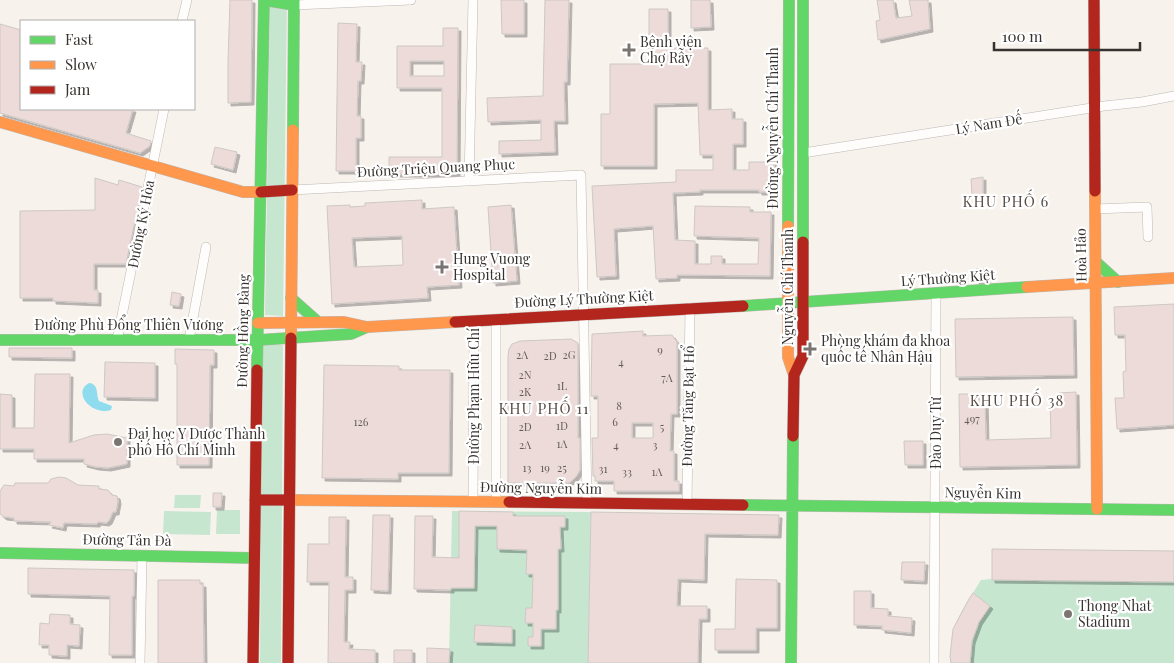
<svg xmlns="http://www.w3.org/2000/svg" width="1174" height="663" font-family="'Playfair Display',serif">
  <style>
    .green { fill: #c6e6d0 }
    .water { fill: #8fdcee }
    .building { fill: #ecdbd9; stroke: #cdc8c5; fill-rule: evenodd; filter: url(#shadow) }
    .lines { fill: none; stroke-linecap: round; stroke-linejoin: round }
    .street-casing { stroke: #bdb8b4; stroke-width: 10 }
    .fast-casing { stroke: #bdb8b4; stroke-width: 12 }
    .slow-casing { stroke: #bdb8b4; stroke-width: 12 }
    .jam-casing { stroke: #bdb8b4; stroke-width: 12 }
    .street { stroke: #fefdfc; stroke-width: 9 }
    .fast { stroke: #63d668; stroke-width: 11 }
    .slow { stroke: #ff974d; stroke-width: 11 }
    .jam { stroke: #b3261e; stroke-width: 11 }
    .poi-dot { fill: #7b7572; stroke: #fff; stroke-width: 2 }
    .labels { text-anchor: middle; stroke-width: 4.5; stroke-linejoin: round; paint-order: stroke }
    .number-label { font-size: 11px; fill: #645c5a }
    .poi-label { font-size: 14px; fill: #37322f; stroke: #fff; text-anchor: start }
    .street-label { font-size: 14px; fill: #37322f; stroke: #fff }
    .neighbourhood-label { font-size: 15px; letter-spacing: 1px; fill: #584e47; stroke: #fff }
  </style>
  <defs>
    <filter id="shadow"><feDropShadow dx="3" dy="3" stdDeviation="0" flood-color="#0004"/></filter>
  </defs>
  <rect width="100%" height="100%" fill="#f8f2ed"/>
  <path class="green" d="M270 0H287L283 316 265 315Z
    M262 345H283L281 663H260Z
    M175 495H201L200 508H174Z
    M217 510H240V534H216Z
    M164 511 211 512 210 535 163 534Z
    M452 511 591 512 588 663H449Z
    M992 549 1174 551V663H951C950 654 951 637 954 628 960 611 972 595 981 580L992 579Z"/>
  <path class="water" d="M89 383C99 384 96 394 99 401L112 406 111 410C91 416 72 392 89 383Z"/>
  <path class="building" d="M230 0H252L251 102 228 103V61Z
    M501 0H524V34H502Z
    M545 0H569L567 82H564L565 121H554L555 152 499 154V141L541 140V120L488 122 487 98 543 96Z
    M691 0H710L711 27 691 28Z
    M877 0H893L896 18 912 16 909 0H928L930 29 878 40 876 21 880 20Z
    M649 9H668V48H708V110L732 109V119H743V144H733V170H749V162H774L773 192H759V190H700V192L673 193 675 240 695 241V264H711V256H722V264H758L759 238 694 236 695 206 750 207V212H771L770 276 677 275V278L656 279 653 226 614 229 616 276 597 277 592 186 676 182V170H713V155H700L698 103 654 104V166H601V114H610V64H649Z
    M338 23 357 24 356 62H362L361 81H358L357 116H361V138H356V171H336Z
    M0 24 21 30V109H133L126 133 151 141 150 146 140 153 0 113Z
    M443 28H458L457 174H389V157H442V88H397V46H443ZM410 61H444V76H410Z
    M215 147 237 152 233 170 211 164Z
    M983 177V195H972L971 179Z
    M95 178 118 185 119 180 142 187 126 264H94V290H98V303L53 301V298H20V211L95 210Z
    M422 200V209L454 207 459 285 427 287 428 298 332 304 327 206 350 205V207L365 206V203ZM402 236 403 265 354 267 352 238Z
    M511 205 517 281 493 283 488 207Z
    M976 269H987V281L976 282Z
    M172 292 181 294 179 306 170 305Z
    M1174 304V425L1117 429 1115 398H1124L1123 372 1126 371 1125 335H1115L1114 307Z
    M1073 317 1074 375 956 377 955 319Z
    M643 331V336L672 335 677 342V414H671L670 451H674V481H679V491H614V481H595V476H593L592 438H598V396H591L592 334ZM632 423H653V438H632Z
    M571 339 578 343V438H580V470L576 477 569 483H508V356L509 349 512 344 520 341Z
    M9 348H72V358L9 357Z
    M175 349 214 350V365H210L209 465H177V364H175Z
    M105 362 155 363V398L104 397Z
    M324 365 399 366V370H450L449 473H398V479L322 478Z
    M35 374H70L69 443 94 435 107 434 127 438V464L108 468 96 467 84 464V459H34V449H0V394L12 395V428H34Z
    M1076 392 1077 465 960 467 959 394H976V399H985L986 440 1051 438 1050 398H1058L1059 393Z
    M904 441H923V465H905Z
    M59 477 66 478 78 485 99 486V489L108 490 112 495 117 496 118 501 116 512H113L109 521 106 523 98 522 97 524 64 523 63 528 49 525 51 522 14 521V518L4 517 0 514V491L4 485 14 486 15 483H48L51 479Z
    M213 493H222L221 507H213Z
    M459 511 513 512V516H565V527H560L561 549H558V610H556V629H541V646H528V637H533V623H525L526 608H532L533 574H526L527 550 497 549V526H475L474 588H451V590L414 589 415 516H433L432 557 459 558Z
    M591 512 779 515 778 535 705 534 704 580 678 579 677 606H707V619H699L698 663H588Z
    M373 515H390L388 591 371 590Z
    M329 517H346L345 577H353V590H345L344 642H350L349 649 375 650V663H328L329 582H307L308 544H329Z
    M992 549 1174 551V582L992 580Z
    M902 562H925L924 581 901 580Z
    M28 568 134 570V596H132V655H109L110 596 28 594Z
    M736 579 777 580V628H756V650H715V629H735Z
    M158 580H200V584H203L204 663H158Z
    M854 591H871V608L888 609V616L912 618 911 633 882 630V626L854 625Z
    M973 593 990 606 979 622 972 641 970 663H951L950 656 953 629 969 599Z
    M50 614 70 615V624L80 625 79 646 67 645V656L49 655V645H39L40 623 49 624Z
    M475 625 512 627V643L474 642Z
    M427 648 450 649 449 663H427Z
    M394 650H412V663H394Z"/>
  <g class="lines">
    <g class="street-casing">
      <path id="street" d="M294 5 411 0
        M182 21 187 0
        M803 153 1104 106 1142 102 1174 96
        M469 181 473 0
        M292 190 581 175 587 503
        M1095 209 1147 207 1148 237
        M117 340 164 109
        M189 340 206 247
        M473 502 474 321
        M496 502V320
        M687 504 690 308
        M140 663 142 556
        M934 663 936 293"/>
    </g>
    <g class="fast-casing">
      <path id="fast" d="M264 0 294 5
        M803 0V242
        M293 130 294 0
        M788 226 789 0
        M1096 262 1118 282
        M291 298 318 322
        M743 306 1027 287
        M0 340H258
        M258 340 351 334 367 327
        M257 370 264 0
        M743 505 1174 510
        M0 553 254 558
        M791 663 793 436"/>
    </g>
    <g class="slow-casing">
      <path id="slow" d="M0 122 243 192H261
        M1095 191 1097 509
        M788 226V357L794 375
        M1027 287 1174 278
        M258 323 344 322 367 327 455 322
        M291 338 293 130
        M289 500 509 502"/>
    </g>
    <g class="jam-casing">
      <path id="jam" d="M1094 0 1095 191
        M261 192 292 190
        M455 322 743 306
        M793 436 794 375 803 356V242
        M255 500H289
        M509 502 743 505
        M253 663 257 370
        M288 663 291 338"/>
    </g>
    <use href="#street" class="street"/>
    <use href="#fast" class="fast"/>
    <use href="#slow" class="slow"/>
    <use href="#jam" class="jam"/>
  </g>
  <g class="poi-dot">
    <path d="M626.5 42.5h5v5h5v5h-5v5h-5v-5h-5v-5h5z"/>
    <path d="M439.5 259.5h5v5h5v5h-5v5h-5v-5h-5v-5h5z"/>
    <path d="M807.5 341.5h5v5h5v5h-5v5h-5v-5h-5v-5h5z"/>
    <circle cx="118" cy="442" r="5"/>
    <circle cx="1068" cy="614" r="5"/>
  </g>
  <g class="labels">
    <g class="number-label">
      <text x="660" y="354">9</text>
      <text x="522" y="359">2A</text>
      <text x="569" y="359">2G</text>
      <text x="550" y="360">2D</text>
      <text x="621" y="366">4</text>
      <text x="525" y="379">2N</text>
      <text x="667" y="382">7A</text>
      <text x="562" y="390">1L</text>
      <text x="525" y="396">2K</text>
      <text x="619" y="410">8</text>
      <text x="972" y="423">497</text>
      <text x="361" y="426">126</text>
      <text x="615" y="426">6</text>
      <text x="562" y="430">1D</text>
      <text x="525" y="431">2D</text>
      <text x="662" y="431">5</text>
      <text x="562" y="448">1A</text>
      <text x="525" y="449">2A</text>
      <text x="616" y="449">4</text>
      <text x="655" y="449">3</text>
      <text x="527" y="472">13</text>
      <text x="545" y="472">19</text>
      <text x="562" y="472">25</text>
      <text x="603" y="473">31</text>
      <text x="627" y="476">33</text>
      <text x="657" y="476">1A</text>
    </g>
    <g class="poi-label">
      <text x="640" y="47">Bệnh viện<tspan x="640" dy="16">Chợ Rẫy</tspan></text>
      <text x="453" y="264">Hung Vuong<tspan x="453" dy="16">Hospital</tspan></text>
      <text x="821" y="346">Phòng khám đa khoa<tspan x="821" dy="16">quốc tế Nhân Hậu</tspan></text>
      <text x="128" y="439">Đại học Y Dược Thành<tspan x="128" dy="16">phố Hồ Chí Minh</tspan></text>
      <text x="1078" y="611">Thong Nhat<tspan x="1078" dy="16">Stadium</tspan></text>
    </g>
    <g class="street-label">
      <text transform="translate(989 124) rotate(-9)" y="5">Lý Nam Đế</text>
      <text transform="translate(773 128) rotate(-90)" y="5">Đường Nguyễn Chí Thanh</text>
      <text transform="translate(436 168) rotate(-3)" y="5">Đường Triệu Quang Phục</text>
      <text transform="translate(141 224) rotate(-79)" y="5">Đường Ký Hòa</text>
      <text transform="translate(1081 255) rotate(-91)" y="5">Hoà Hảo</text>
      <text transform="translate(948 278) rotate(-4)" y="5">Lý Thường Kiệt</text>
      <text transform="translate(788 287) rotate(-90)" y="5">Nguyễn Chí Thanh</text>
      <text transform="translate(584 299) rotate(-3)" y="5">Đường Lý Thường Kiệt</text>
      <text x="129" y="330">Đường Phù Đổng Thiên Vương</text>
      <text transform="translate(243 331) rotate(-89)" y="5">Đường Hồng Bàng</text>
      <text transform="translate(474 396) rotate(-90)" y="5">Đường Phạm Hữu Chí</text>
      <text transform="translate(688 406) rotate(-89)" y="5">Đường Tăng Bạt Hổ</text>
      <text transform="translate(936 433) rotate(-90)" y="5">Đào Duy Từ</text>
      <text transform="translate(541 488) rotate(1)" y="5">Đường Nguyễn Kim</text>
      <text transform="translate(983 493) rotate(1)" y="5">Nguyễn Kim</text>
      <text transform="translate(127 540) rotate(1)" y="5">Đường Tản Đà</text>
    </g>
    <g class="neighbourhood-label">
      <text x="1006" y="207">KHU PHỐ 6</text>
      <text x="1017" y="406">KHU PHỐ 38</text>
      <text x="544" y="414">KHU PHỐ 11</text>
    </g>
  </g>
  <rect x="20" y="20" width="175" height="90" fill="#ffffff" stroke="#afadac"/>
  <rect x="30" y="36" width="25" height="8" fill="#63d668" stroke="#afadac"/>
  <text x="65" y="45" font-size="15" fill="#37322f">Fast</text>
  <rect x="30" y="61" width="25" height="8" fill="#ff974d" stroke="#afadac"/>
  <text x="65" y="70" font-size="15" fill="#37322f">Slow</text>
  <rect x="30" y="86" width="25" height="8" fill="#b3261e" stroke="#afadac"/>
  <text x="65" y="95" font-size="15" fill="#37322f">Jam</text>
  <path d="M994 42v8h146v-8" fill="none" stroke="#37322f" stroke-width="2.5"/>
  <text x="1002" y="42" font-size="15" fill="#37322f" stroke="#ffffff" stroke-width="4" paint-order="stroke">100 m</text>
</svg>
